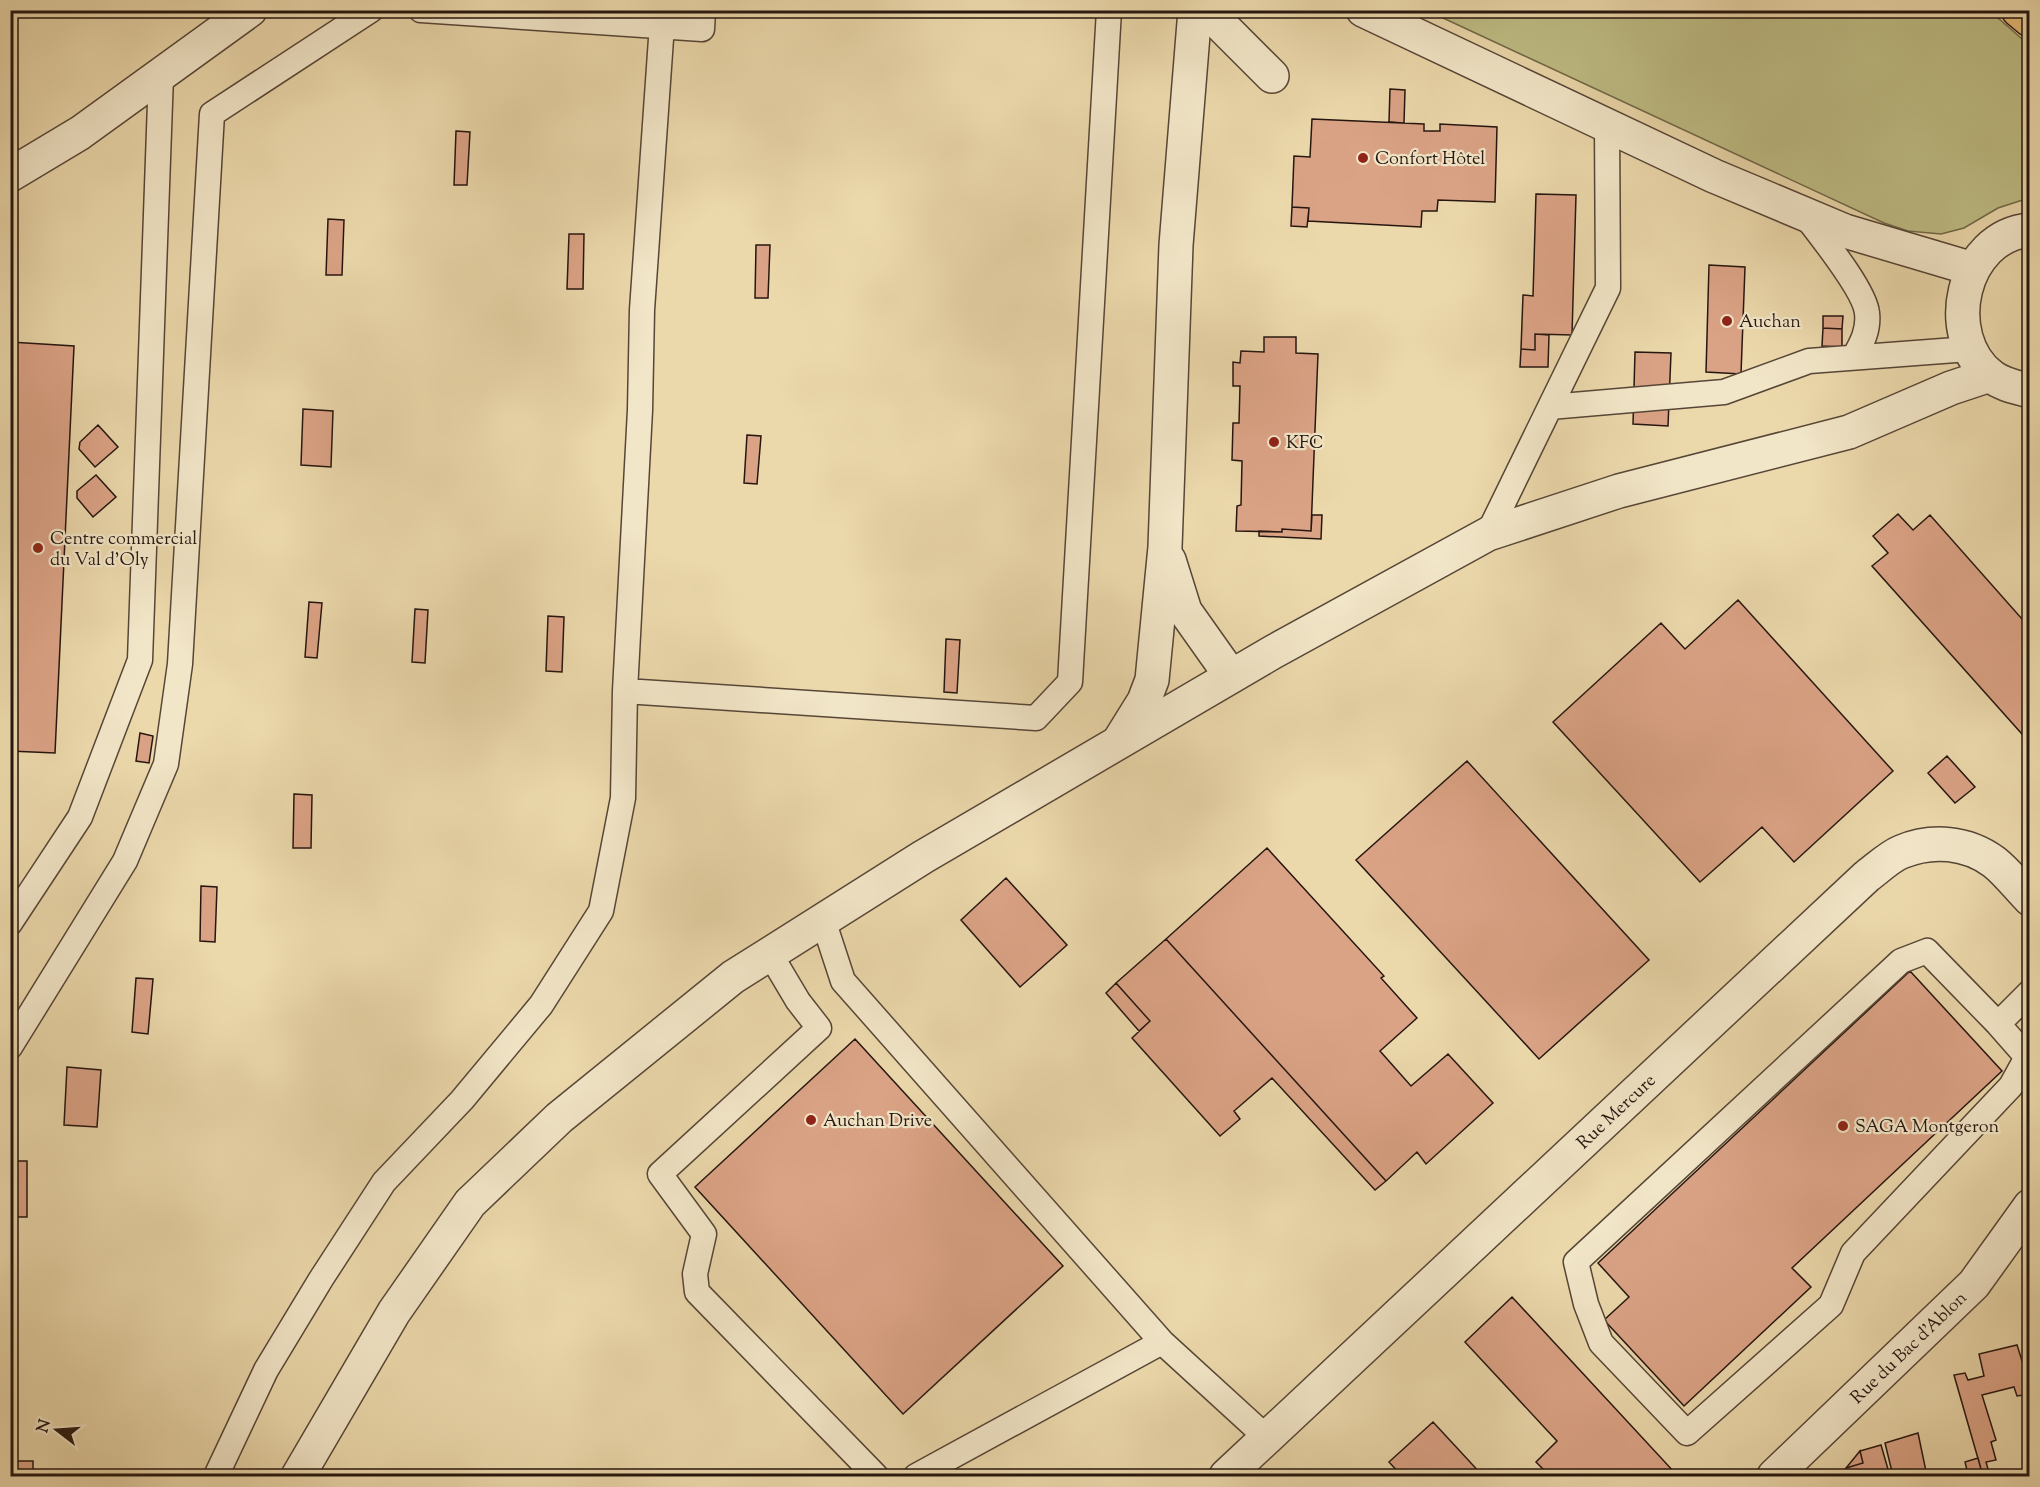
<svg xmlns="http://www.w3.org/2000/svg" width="2040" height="1487" font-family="'Sorts Mill Goudy',serif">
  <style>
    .green { fill: #bebc84; stroke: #72694a; stroke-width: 1.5 }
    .building { fill: #dba386; stroke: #261610; stroke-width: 1.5 }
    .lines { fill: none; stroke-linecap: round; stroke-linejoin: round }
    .lane-casing { stroke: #574637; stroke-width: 27 }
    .street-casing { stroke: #574637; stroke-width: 36 }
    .primary-casing { stroke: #261610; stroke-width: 36 }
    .lane { stroke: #f2e6c8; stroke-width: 24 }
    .street { stroke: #f2e6c8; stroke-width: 33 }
    .primary { stroke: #e6bc76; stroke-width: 33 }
    .poi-dot { fill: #8f2418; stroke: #f2e6c8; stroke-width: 2 }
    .labels { text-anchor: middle; stroke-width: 4.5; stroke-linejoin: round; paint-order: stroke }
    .poi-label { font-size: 18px; fill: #261610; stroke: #f2e6c8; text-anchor: start }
    .street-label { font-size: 18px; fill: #261610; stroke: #f2e6c8 }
  </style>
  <rect width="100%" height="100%" fill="#ebd8ab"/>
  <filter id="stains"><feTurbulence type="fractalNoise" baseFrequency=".00333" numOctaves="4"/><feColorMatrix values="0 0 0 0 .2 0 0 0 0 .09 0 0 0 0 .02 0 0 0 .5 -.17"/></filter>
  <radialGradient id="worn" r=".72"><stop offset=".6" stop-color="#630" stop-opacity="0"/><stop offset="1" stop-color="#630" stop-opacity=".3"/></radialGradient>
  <path class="green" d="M1428 11H1990L2029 45V198L1998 208 1964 228 1941 234 1908 231 1884 223Z"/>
  <path class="building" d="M1390 89 1405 90 1404 123 1389 122Z
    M1312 119 1424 124V131H1440V124L1497 127 1495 202 1438 200 1437 211H1422L1421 227 1308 221 1309 208 1292 207 1294 156 1310 157Z
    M456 131 470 132 467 185H454Z
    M1536 194 1576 195 1572 335 1535 334V350L1521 349 1523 295 1533 296Z
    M1292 207 1309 208 1307 227 1291 226Z
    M328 219 344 220 342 275H326Z
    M569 234H584L583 289H567Z
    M756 245H770L768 298H755Z
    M1709 265 1745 267 1741 374 1706 372Z
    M1823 316H1843L1842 329 1823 328Z
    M1823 328 1842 329V347L1822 346Z
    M1535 334 1549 335 1548 367H1520L1521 349 1535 350Z
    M1264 337H1296V353L1318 354 1311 531 1282 529V532L1236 531 1237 506 1241 505 1242 461 1232 460 1233 423H1239L1240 386H1233V362L1240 363 1241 351 1264 352Z
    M10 342 74 346 55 753 10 751Z
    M1635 352 1671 353 1668 426 1633 424Z
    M303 409 333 411 331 467 301 465Z
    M98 425 118 447 95 467 79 449 80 442Z
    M747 435 761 436 757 484 744 483Z
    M96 475 116 497 93 517 77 498V491Z
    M1898 514 1913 530 1930 515 2030 628V743L1872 566 1888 553 1873 536Z
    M1312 515H1322L1321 539 1259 536V531L1282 532V529L1311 531Z
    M1738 600 1893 771 1794 862 1762 827 1700 882 1553 722 1661 623 1685 649Z
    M309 602 322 603 317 658 305 657Z
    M415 609 428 610 425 663 412 662Z
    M548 616 564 617 562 672 546 671Z
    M946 639 960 640 957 693 944 692Z
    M140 733 153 736 149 763 136 761Z
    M1947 756 1975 787 1955 803 1928 773Z
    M1467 761 1649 960 1539 1059 1356 860Z
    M294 794 312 795 311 848H293Z
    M1267 848 1384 976 1381 978 1417 1018 1380 1051 1411 1086 1448 1054 1493 1103 1426 1164 1417 1152 1386 1181 1166 939Z
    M1006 878 1067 945 1020 987 961 920Z
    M201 886 217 887 215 942 200 941Z
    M1166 939 1386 1181 1375 1190 1272 1078 1234 1111 1240 1119 1220 1136 1132 1038 1150 1021 1116 983Z
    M1910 971 2002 1071 1792 1268 1811 1287 1684 1406 1604 1320 1629 1297 1598 1263Z
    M136 978 153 979 148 1034 132 1032Z
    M1116 983 1150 1021 1139 1031 1106 993Z
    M855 1039 1063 1266 903 1414 695 1187Z
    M67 1067 101 1070 97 1127 64 1125Z
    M10 1161H27V1217H10Z
    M1512 1297 1676 1474 1673 1476H1550L1536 1462 1557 1441 1465 1342Z
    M2017 1345 2030 1386V1394L2017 1396 2014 1387 1982 1395 1996 1440 1991 1442 1996 1460 1986 1462 1990 1476H1983L1954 1375 1965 1373 1968 1380 1984 1376 1979 1354Z
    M1433 1422 1483 1476H1402L1389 1462Z
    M1918 1433 1927 1476H1893L1885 1443Z
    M1881 1445 1890 1476H1848L1846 1468 1863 1463 1860 1451Z
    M1860 1451 1863 1463 1846 1468Z
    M1978 1458 1983 1476H1961L1968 1474 1965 1462Z
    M17 1461H33V1476H16Z"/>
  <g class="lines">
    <g class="lane-casing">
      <path id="lane" d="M421 10 702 29 703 10
        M1804 214C1819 234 1865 290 1867 313 1869 330 1862 343 1854 357
        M1550 407 1724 392 1809 361 1969 349
        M1488 534 1608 288 1607 125
        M625 691 1036 718 1070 682 1109 10
        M823 920 843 981 1162 1342 916 1476
        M10 923 80 817 140 660 161 75
        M1927 951 1998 1024 2027 1057 2011 1086 1853 1253 1831 1305 1687 1433 1601 1343 1586 1304 1576 1262 1901 961Z
        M770 954 798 1001 819 1028 660 1174 704 1234 695 1274 697 1292 876 1476
        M1998 1024 2030 992
        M10 1047 125 861 166 764 180 664 212 114 371 10
        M1162 1342 1267 1438
        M216 1476 266 1370 321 1279 384 1182 462 1100 541 1005 601 911 623 798 625 691 640 410 642 310 663 10"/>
    </g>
    <g class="street-casing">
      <g id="street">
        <path d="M1206 10 1272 76"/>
        <path d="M1363 10 1714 176 1845 231 1973 269"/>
        <path d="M10 175 80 133 250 10"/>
        <path d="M2030 230C1961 236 1940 336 1991 376 2003 385 2016 387 2030 391"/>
        <path d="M1169 560 1185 611 1231 676"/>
        <path d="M1121 738 1144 701 1152 680 1165 547 1176 245 1195 10"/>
        <path d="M298 1476 394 1312 470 1203 559 1118 733 977 923 857 1273 652 1488 534 1619 491 1849 432 1951 388 1990 375"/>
        <path id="s1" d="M1226 1476 1867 876C1878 868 1889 857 1901 852 1932 839 1967 842 1994 862 2007 872 2018 887 2030 899"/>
        <path id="s2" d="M1774 1476 1974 1284 2030 1206"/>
      </g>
    </g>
    <g class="primary-casing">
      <path id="primary" d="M2018 10 2030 20"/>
    </g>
    <use href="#lane" class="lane"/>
    <use href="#street" class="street"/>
    <use href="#primary" class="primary"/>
  </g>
  <g class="poi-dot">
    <circle cx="1363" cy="158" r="6"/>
    <circle cx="1727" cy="321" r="6"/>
    <circle cx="1274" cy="442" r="6"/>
    <circle cx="38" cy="548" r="6"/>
    <circle cx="811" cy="1120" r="6"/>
    <circle cx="1843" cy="1126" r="6"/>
  </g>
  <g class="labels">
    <g class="poi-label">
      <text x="1375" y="164">Confort Hôtel</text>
      <text x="1739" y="327">Auchan</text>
      <text x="1286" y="448">KFC</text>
      <text x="50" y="544">Centre commercial<tspan x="50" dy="21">du Val d'Oly</tspan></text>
      <text x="823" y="1126">Auchan Drive</text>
      <text x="1855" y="1132">SAGA Montgeron</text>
    </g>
    <g class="street-label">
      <text dy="6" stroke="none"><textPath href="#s1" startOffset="534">Rue Mercure</textPath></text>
      <text dy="6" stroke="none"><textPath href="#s2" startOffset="186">Rue du Bac d'Ablon</textPath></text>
    </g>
  </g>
  <rect width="2040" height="1487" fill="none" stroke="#ebd8ab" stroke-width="36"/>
  <rect x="12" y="12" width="2016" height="1463" fill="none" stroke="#261610" stroke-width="3"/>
  <rect x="18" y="18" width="2004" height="1451" fill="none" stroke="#261610" stroke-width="1.5"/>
  <g transform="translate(57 1430) rotate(287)" stroke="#f2e6c8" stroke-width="4.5" paint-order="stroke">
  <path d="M0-4.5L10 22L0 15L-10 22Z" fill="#261610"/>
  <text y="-9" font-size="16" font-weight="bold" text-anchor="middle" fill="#261610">N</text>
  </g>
  <rect width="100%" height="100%" filter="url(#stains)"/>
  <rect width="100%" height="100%" fill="url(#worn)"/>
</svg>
